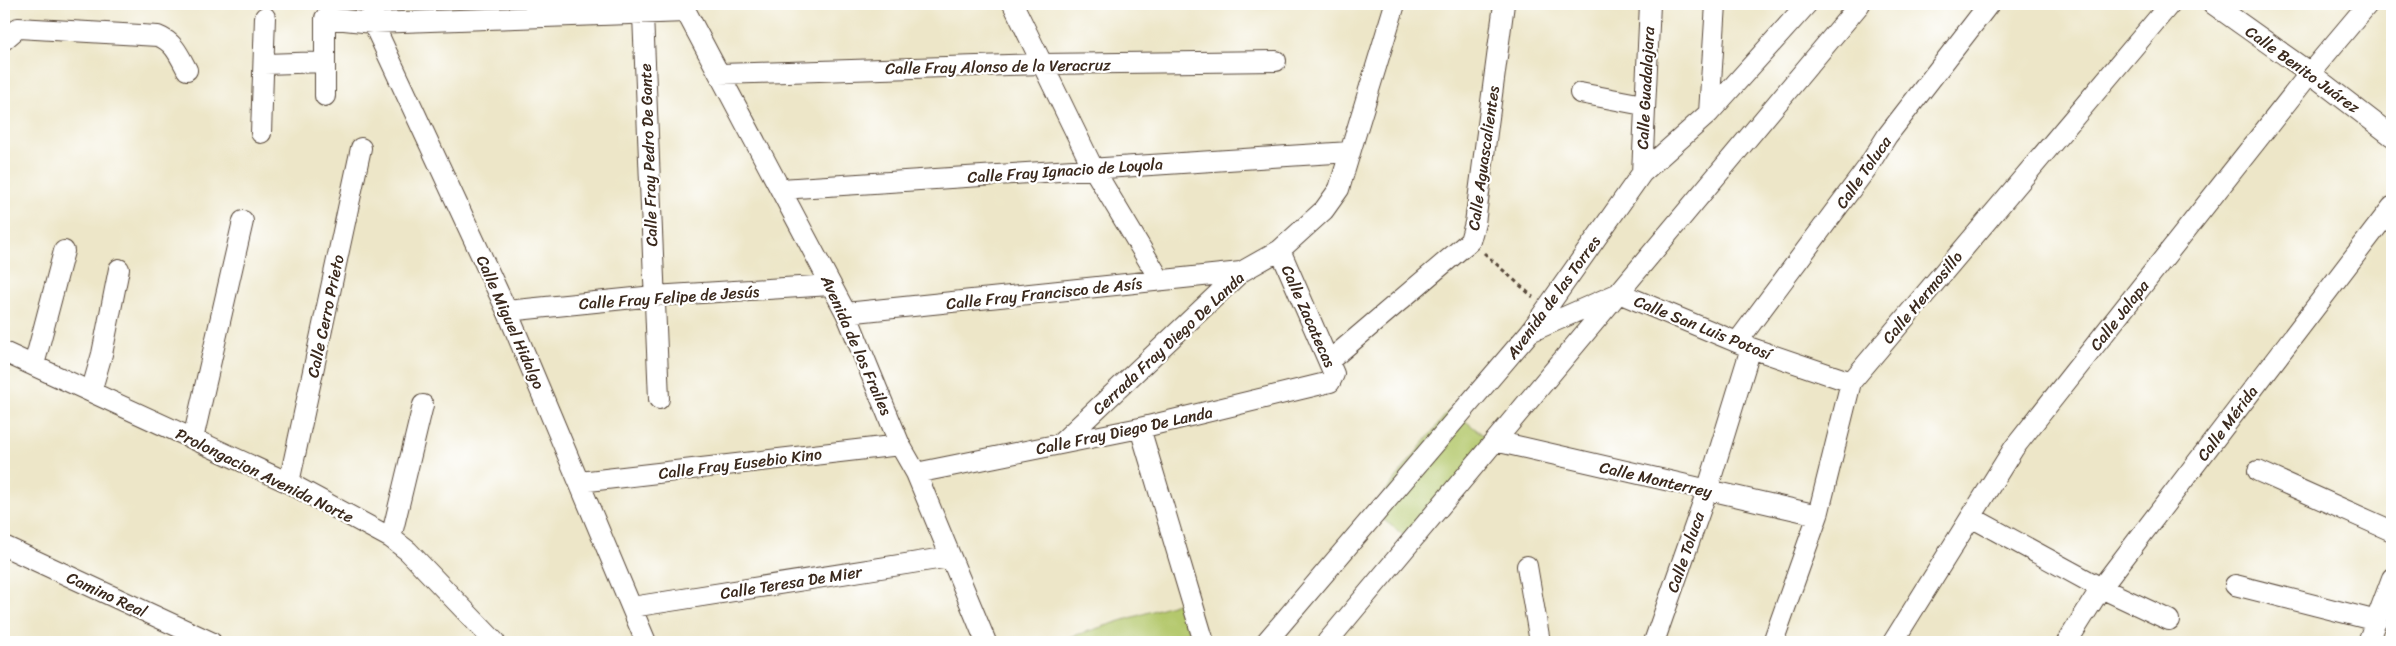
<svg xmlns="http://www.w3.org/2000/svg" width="2396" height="646" font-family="Sriracha,sans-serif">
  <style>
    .green { fill: #b4c86c; stroke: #787945 }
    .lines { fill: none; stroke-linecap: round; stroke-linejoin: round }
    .minor-casing { stroke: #564638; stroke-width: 22 }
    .path { stroke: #564638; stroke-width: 3; stroke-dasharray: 4 4; stroke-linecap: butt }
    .minor { stroke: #fff; stroke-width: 20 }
    .labels { text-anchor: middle; stroke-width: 4.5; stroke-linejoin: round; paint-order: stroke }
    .street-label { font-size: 16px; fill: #3b2a1e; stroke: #fff }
  </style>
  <rect width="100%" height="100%" fill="#fff"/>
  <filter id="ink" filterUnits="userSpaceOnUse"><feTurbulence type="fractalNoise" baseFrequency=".02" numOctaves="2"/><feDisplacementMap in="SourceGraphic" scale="10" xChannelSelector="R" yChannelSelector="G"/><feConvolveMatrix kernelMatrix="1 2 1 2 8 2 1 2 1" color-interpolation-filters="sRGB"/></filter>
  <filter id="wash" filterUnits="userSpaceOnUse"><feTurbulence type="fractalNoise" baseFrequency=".0096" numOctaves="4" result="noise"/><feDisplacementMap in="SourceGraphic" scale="20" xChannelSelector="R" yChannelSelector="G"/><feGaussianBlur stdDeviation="1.12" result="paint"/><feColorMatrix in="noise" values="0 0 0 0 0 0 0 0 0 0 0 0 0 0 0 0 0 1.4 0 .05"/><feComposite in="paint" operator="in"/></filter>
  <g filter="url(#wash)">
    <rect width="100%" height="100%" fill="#ede6c8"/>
    <path class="green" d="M1450 409 1491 441 1411 541 1371 510Z
      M1181 602 1191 642H1054Z"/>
  </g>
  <g filter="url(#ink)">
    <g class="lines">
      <g class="minor-casing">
        <path id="minor" d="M373 4V23L507 311 646 642
          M682 4 846 313 900 445 916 473 986 642
          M1013 4 1093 168 1160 280
          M2213 4 2310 73 2392 136
          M643 15 659 399
          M4 40 18 28 158 36C174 42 179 55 187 70
          M265 64 325 62
          M720 74 1042 64 1276 61
          M1580 93 1643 105
          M325 96V18L373 23 686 12
          M1709 113 1716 4
          M261 133 265 17
          M1642 173 1650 4
          M781 189 1350 152
          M507 311 654 296 831 285
          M846 313 1241 272
          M1530 332 1619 293 1751 348 1851 382
          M1738 341 1867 168 1887 136 1989 4
          M4 352 289 483 391 538 408 551 495 642
          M1329 361 1470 241 1475 223 1504 4
          M34 365 64 251
          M91 392 102 354 119 269
          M1140 428 1204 642
          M193 439 243 221
          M1495 441 1818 515
          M1061 443 1241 272 1280 250 1324 210 1339 189 1395 4
          M2258 471 2392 531
          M916 473 1140 428 1330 382 1334 374 1280 250
          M580 482 900 445
          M289 483 361 148
          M1971 517 2101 588 2169 620
          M391 538 423 405
          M4 546 211 642
          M1527 566 1540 642
          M2235 585 2377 621
          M632 607 950 557
          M1266 642 1530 332 1642 173 1709 113 1807 4
          M1327 642 1860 4
          M1654 642 1707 491 1751 348
          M1773 642 1818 515 1851 382 2170 4
          M1893 642 2014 448 2310 73 2368 4
          M2067 642 2101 588 2392 207
          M2368 642 2392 578"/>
      </g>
      <path class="path" d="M1484 253 1533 297"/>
      <use href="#minor" class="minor"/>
    </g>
  </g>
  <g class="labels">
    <g class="street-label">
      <text transform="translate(998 66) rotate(-1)" y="6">Calle Fray Alonso de la Veracruz</text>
      <text transform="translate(2303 69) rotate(36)" y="6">Calle Benito Juárez</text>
      <text transform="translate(1645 88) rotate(-87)" y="6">Calle Guadalajara</text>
      <text transform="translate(648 155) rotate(-92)" y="6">Calle Fray Pedro De Gante</text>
      <text transform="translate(1483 158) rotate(-82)" y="6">Calle Aguascalientes</text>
      <text transform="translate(1065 170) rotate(-4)" y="6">Calle Fray Ignacio de Loyola</text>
      <text transform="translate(1863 172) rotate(-55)" y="6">Calle Toluca</text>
      <text transform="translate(1044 293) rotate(-6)" y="6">Calle Fray Francisco de Asís</text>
      <text transform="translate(669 297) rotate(-4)" y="6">Calle Fray Felipe de Jesús</text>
      <text transform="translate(1553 297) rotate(-54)" y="6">Avenida de las Torres</text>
      <text transform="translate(1922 297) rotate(-50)" y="6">Calle Hermosillo</text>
      <text transform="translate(2119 315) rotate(-52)" y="6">Calle Jalapa</text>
      <text transform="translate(325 316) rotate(-78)" y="6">Calle Cerro Prieto</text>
      <text transform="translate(1309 316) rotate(66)" y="6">Calle Zacatecas</text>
      <text transform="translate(511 322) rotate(66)" y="6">Calle Miguel Hidalgo</text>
      <text transform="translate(1703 327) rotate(22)" y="6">Calle San Luis Potosí</text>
      <text transform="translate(1168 343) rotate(-43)" y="6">Cerrada Fray Diego De Landa</text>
      <text transform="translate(857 345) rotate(66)" y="6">Avenida de los Frailes</text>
      <text transform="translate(2227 423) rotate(-53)" y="6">Calle Mérida</text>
      <text transform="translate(1124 430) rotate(-12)" y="6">Calle Fray Diego De Landa</text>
      <text transform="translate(740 463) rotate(-7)" y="6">Calle Fray Eusebio Kino</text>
      <text transform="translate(265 475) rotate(26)" y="6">Prolongacion Avenida Norte</text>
      <text transform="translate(1656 479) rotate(13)" y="6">Calle Monterrey</text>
      <text transform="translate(1685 552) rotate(-71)" y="6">Calle Toluca</text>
      <text transform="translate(791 582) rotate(-9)" y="6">Calle Teresa De Mier</text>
      <text transform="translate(107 594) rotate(25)" y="6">Camino Real</text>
    </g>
  </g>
  <rect width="2396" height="646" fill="none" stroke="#fff" stroke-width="20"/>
</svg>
